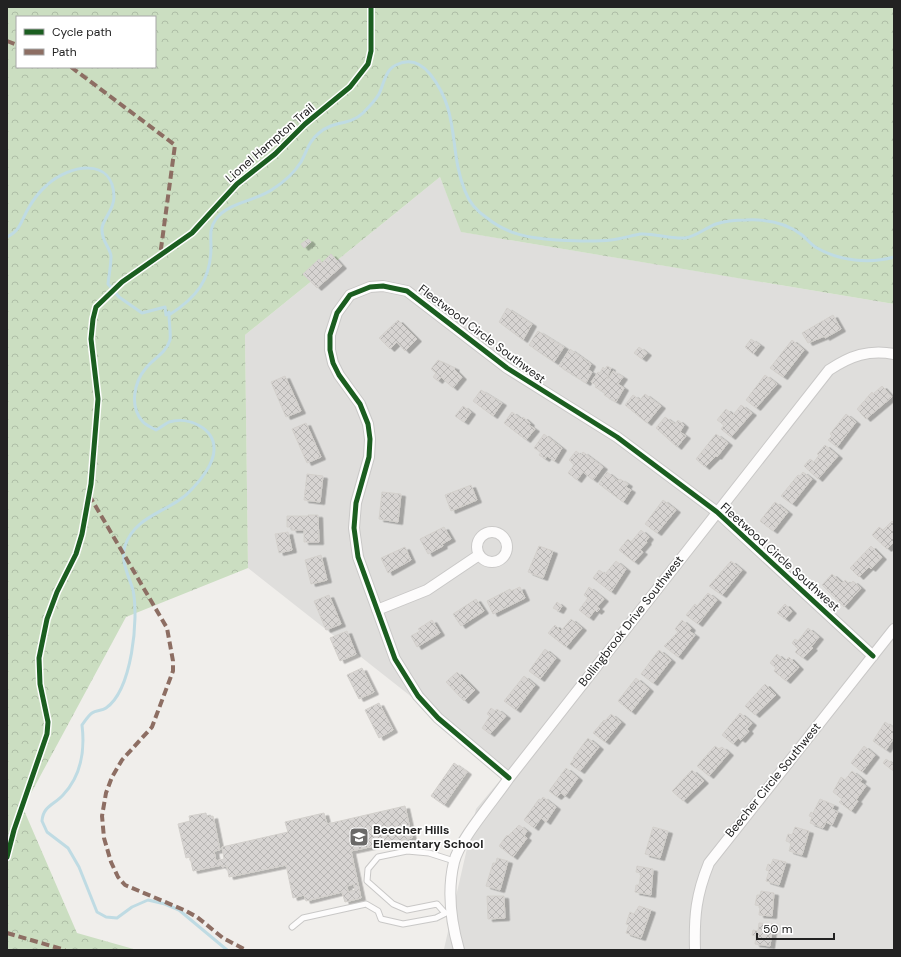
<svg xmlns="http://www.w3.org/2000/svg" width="901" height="957" font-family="'DM Sans',sans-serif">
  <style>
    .residential { fill: #dfdedc }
    .forest { fill: url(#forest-crowns); fill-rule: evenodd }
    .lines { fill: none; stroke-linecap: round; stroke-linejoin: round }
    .stream { stroke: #bfdbe3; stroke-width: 3 }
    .building { fill: url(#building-cross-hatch); stroke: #d3d0cc; fill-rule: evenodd; filter: url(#shadow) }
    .lane-casing { stroke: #c9c8c7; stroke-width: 7 }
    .street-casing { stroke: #c9c8c7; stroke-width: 12 }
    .lane { stroke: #fdfcfc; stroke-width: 5 }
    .street { stroke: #fdfcfc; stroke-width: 10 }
    .quiet { stroke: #8d6e63; stroke-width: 4; stroke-dasharray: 8 4; stroke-linecap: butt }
    .cycleway-casing { stroke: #fff; stroke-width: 8 }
    .cycleway { stroke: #1b5e20; stroke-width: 5 }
    .labels { text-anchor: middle; stroke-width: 3.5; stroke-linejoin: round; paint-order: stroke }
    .street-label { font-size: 12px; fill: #222; stroke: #fff }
    .poi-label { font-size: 12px; font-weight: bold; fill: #222; stroke: #fff; text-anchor: start }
  </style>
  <defs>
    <pattern id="forest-crowns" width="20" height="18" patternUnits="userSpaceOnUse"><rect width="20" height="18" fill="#cbdec1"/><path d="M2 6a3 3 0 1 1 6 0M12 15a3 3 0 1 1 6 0" fill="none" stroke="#aebea6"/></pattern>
    <pattern id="building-cross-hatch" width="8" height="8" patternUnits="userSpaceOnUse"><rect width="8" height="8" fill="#d7d4d2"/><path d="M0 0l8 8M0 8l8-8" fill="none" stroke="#b8b6b4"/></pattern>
    <filter id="shadow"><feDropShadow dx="4.5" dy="2.5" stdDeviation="0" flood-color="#0004"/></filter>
  </defs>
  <rect width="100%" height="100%" fill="#f0eeeb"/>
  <path class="residential" d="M440 177 462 232 894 304V950L444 949 476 809 507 772 248 568 245 335Z"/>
  <path class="forest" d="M7 7H894V304L461 232 440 177 245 335 248 568 126 617 23 808 77 933 137 950H7ZM17 17H155V67H17Z"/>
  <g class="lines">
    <path class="stream" d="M7 237C21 230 21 221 28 209 33 200 40 191 47 185 69 165 113 156 114 197 114 210 103 219 102 228 101 241 110 247 111 256 111 265 109 275 108 284L119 297 142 313 165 307 166 315 169 312V315
      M169 315C196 298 211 280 211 247 211 236 209 229 216 219 229 202 256 201 273 189 284 182 294 173 301 162 307 151 309 141 319 133 334 120 349 126 363 113 369 107 375 101 379 94 384 84 385 70 396 65 410 58 421 63 430 74 461 113 448 149 465 191 469 202 478 212 487 218 508 235 530 238 556 240 575 241 593 242 611 240 621 239 630 236 640 234 655 233 669 239 685 238 697 236 705 228 716 224 725 221 736 220 746 220 766 219 786 223 802 235 807 239 811 245 817 248 840 261 869 264 894 257
      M169 315C169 322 171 333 170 340 166 353 153 359 146 368 134 382 129 407 143 422 146 425 152 428 156 430 160 428 165 424 169 422 188 416 215 428 214 450 214 463 201 480 192 489 172 512 135 514 125 546 120 561 129 576 133 590 139 619 132 690 106 708 102 711 96 710 92 713 88 716 85 721 82 725 85 750 81 776 63 795 54 805 43 806 42 821L47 832 68 848 79 867 97 912 106 917 117 918 132 907 148 900 165 904 179 910 227 950"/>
  </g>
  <path class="building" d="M308 239 311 242 304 248 301 244Z
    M331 254 342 266 317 288 303 274 319 259 322 263Z
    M507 308 532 324 523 340 499 322Z
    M833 315 841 329 825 338V336L808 343 802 333Z
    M398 320 417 339 405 351 397 342 390 349 379 338Z
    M538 331 564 347 554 362 529 345Z
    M751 339 760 345 753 354 745 347Z
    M792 340 804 350 783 377 770 368Z
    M639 347 647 353 642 359 634 353Z
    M570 349 591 364 588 370 592 372 586 383 559 366Z
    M438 360 455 368 454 369 462 377 453 388 441 377 438 381 433 377 436 373 431 369Z
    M607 366 611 368 607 378 608 379 613 371 623 377 618 384 624 388 616 402 604 395 605 393 595 387 596 385 591 382 598 372 600 373 603 367 605 369Z
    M765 375 777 384 756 408 746 400Z
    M285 376 301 411 286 417 271 382Z
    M882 386 892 397 866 419 857 409 872 392 873 394Z
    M481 390 502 403 493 416 473 401Z
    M645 394 661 406 647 423 625 405 633 395 640 400Z
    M741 405 752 413 731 437 721 429 724 425 717 420 726 409 733 415Z
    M463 406 471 412 464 422 455 416Z
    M512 412 521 419 523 417 530 423 529 425 535 429 526 440 504 423Z
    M846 414 856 422 837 447 828 440 832 436 830 434Z
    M665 417 675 424 678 420 684 425 680 432 686 436 677 447 656 428Z
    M306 423 321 457 307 463 292 429Z
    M544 434 562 448 554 461 547 456 545 459 539 455 541 452 534 448Z
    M716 434 728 443 717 457 716 456 705 467 696 459Z
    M825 445 838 456 818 479 804 466 810 459 814 462 819 455 817 454Z
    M576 451 581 455 583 452 603 467 593 480 583 472 577 480 568 473 574 465 569 460Z
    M607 472 618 481 620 479 628 484 626 487 631 490 623 502 599 484Z
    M803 472 812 479 792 504 781 496 798 475 800 476Z
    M307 474 323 476 320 502 304 500Z
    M471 485 477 500 451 511 445 495Z
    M382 492 401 494 398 522 379 519Z
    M663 500 676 510 657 533 645 524Z
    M775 502 788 512 773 531 760 521Z
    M308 515H318L319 542H304V530H292V527H287V516H308Z
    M892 521 894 523V542L887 549 872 535 879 527 883 530Z
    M444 527 451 539 442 544 443 546 428 554 420 539Z
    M641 530 649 537 646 541 647 542 640 550 643 552 634 562 619 550 628 539 631 542Z
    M288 532 292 550 279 553 275 534Z
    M539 546 553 551 543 578 528 572Z
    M871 546 882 557 871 569 869 567 859 577 850 568Z
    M405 547 411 560 388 573 381 558Z
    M321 555 327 580 311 584 305 560Z
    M616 561 626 569 611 592 593 578 599 570 605 574Z
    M731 561 742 570 722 595 709 586Z
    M832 574 842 583 845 580 850 584 853 581 861 588 844 607 822 585Z
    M520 587 525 598 493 614 487 601 510 589 511 591Z
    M589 587 604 599 597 607 600 609 597 612 595 610 589 618 579 610 588 598 584 595Z
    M708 593 717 600 698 624 686 615 695 604 697 606Z
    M329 595 341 624 326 630 314 601Z
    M476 599 484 611 461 626 453 614Z
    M557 602 562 606 559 611 553 608Z
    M785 604 792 611 785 619 777 613Z
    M571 619 582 628 566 647 548 633 555 625 561 631Z
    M432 620 440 633 417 647 411 636 420 631 418 629Z
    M682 620 691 628 689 631 695 635 678 657 664 646 678 632 675 629Z
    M808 628 819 637 811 647 813 648 803 658 795 652 798 649 792 643 795 639 798 641Z
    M347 631 356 654 340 661 330 638Z
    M545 649 556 658 540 679 529 671Z
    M659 650 671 660 653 683 641 674Z
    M777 654 785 661 789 657 799 667 786 681 774 671 776 668 770 663Z
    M362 668 374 692 359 699 347 675Z
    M457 672 475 690 464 701 446 682Z
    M524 676 535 685 516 710 504 701Z
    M636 678 649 689 631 712 618 701Z
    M765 684 776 695 755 715 745 706Z
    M379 703 393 730 379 738 365 710Z
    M491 708 495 711 497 709 506 716 490 734 482 728 490 716 487 714Z
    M740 713 752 723 747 729 749 731 741 740 738 738 733 744 722 735Z
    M611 714 621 722 605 742 593 733 604 720 605 721Z
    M885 722 894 728V738L886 750 873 741Z
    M588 738 599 747 580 771 570 764 574 759 573 758Z
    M715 746 719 749 722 747 729 753 709 776 697 766Z
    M864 746 875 755 862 772 851 763Z
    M886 759 894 765 892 770 883 763Z
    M454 763 467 772 444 805 431 796Z
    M566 768 578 778 565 796 561 793 557 797 549 791Z
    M692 770 704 781 683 801 672 791Z
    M852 771 862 779 860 782 866 786 856 800 858 801 851 811 839 802 842 799 833 792 841 777 845 780Z
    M543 797 556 807 546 822 541 818 534 828 524 820 539 799 541 800Z
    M820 799 834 805 832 809 838 812 832 825 826 822 823 828 810 823 812 817 809 816 811 812 813 813Z
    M405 806 412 838 351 851 361 898 345 902 342 892 306 901 304 895 293 898 286 865 229 877 227 866 222 867V865L193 871 190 857 186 858 178 824 190 821 189 816 206 813 207 818 213 816 220 850 214 851 216 861 224 859 222 847 288 832 285 822 324 813 327 824ZM354 884 355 890 348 892 347 886Z
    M519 825 527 831 524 836 527 838 513 857 499 846 507 835 508 836Z
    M653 827 668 831 660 858 645 854Z
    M795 827 809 831 802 855 789 851 791 843 786 841 788 834 792 835Z
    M497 858 508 861 500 890 486 886 493 863H496Z
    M773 859 786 862 779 885 766 881 769 871 766 870 768 864 771 865Z
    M637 866 653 869 651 895 635 892 636 885H639L641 873 636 872Z
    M761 891 774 893 772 916 759 915 760 906 755 905 757 895H760Z
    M487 896H504L505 918 488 919Z
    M639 906 651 910 641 938 626 933 629 925 626 924 630 912 634 914Z
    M759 923 773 924 770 946 755 944 756 936 752 935 753 930 758 931Z"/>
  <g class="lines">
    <g class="lane-casing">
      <path id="lane" d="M445 913 437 904 407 910 393 904 367 881 368 869 378 857 407 851 429 853 454 861
        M292 927 303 918 366 904 378 911 381 919 403 924 436 918 446 913"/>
    </g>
    <g class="street-casing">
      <path id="street" d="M477 547a15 15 0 1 1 30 0a15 15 0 1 1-30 0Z
        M377 610 427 590 479 555
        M509 778 438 718 418 696 395 659 358 557 354 528 356 503 369 457 370 439 368 424 360 404 339 375 333 363 330 350V335L337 313 350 295 370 287 383 286 407 291 507 368 617 437 717 512 873 656
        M459 950C451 922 447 891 454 862 459 840 495 799 509 778L829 370C850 356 869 349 894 354
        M695 950C694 916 696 895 709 863L894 629"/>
    </g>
    <use href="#lane" class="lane"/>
    <use href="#street" class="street"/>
    <path class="quiet" d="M7 41 17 45
      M71 67 175 145 160 256
      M89 495 167 628 173 661V671L152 727 122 760 112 777 106 793 102 816 104 838 111 862 118 877 125 885 184 910 197 917 223 938 246 950
      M7 933 65 950"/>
    <g class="cycleway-casing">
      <path id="cycleway" d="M509 778 438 718 418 696 395 659 358 557 354 528 356 503 369 457 370 439 368 424 360 404 339 375 333 363 330 350V335L337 313 350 295 370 287 383 286 407 291 507 368 617 437 717 512 873 656
        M7 857 14 830 47 734 48 722 40 684 39 658 47 619 57 592 76 554 82 534 91 484 98 399 91 339 93 319 96 307 122 282 192 233 237 184 275 154 305 124 350 87 368 64 371 51V7"/>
    </g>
    <use href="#cycleway" class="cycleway"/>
  </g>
  <defs>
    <g id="school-square" transform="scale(1)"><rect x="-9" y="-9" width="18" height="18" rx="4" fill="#6a6968" stroke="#fff"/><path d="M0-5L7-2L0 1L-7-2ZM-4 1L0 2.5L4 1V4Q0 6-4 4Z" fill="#fff"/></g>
  </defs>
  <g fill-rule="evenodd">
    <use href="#school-square" x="359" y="837"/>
  </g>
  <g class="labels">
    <g class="street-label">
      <text transform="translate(270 143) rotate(-41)" y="4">Lionel Hampton Trail</text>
      <text transform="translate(482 334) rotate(37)" y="4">Fleetwood Circle Southwest</text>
      <text transform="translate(780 557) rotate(42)" y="4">Fleetwood Circle Southwest</text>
      <text transform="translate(631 621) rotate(-52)" y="4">Bollingbrook Drive Southwest</text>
      <text transform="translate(773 780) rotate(-51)" y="4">Beecher Circle Southwest</text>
    </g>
    <g class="poi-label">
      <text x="373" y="834">Beecher Hills<tspan x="373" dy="14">Elementary School</tspan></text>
    </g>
  </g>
  <rect width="901" height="957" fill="none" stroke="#222222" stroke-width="16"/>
  <rect x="16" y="16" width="140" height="52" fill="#ffffff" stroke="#a7a7a7"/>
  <rect x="24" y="29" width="20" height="6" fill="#1b5e20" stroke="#a7a7a7"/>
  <text x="52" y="36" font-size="12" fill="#222222">Cycle path</text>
  <rect x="24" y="49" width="20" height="6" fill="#8d6e63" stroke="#a7a7a7"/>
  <text x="52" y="56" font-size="12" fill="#222222">Path</text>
  <path d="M757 933v6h77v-6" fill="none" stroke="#222222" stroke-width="2"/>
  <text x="763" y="933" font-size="12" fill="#222222" stroke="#ffffff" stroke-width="3" paint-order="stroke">50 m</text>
</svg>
